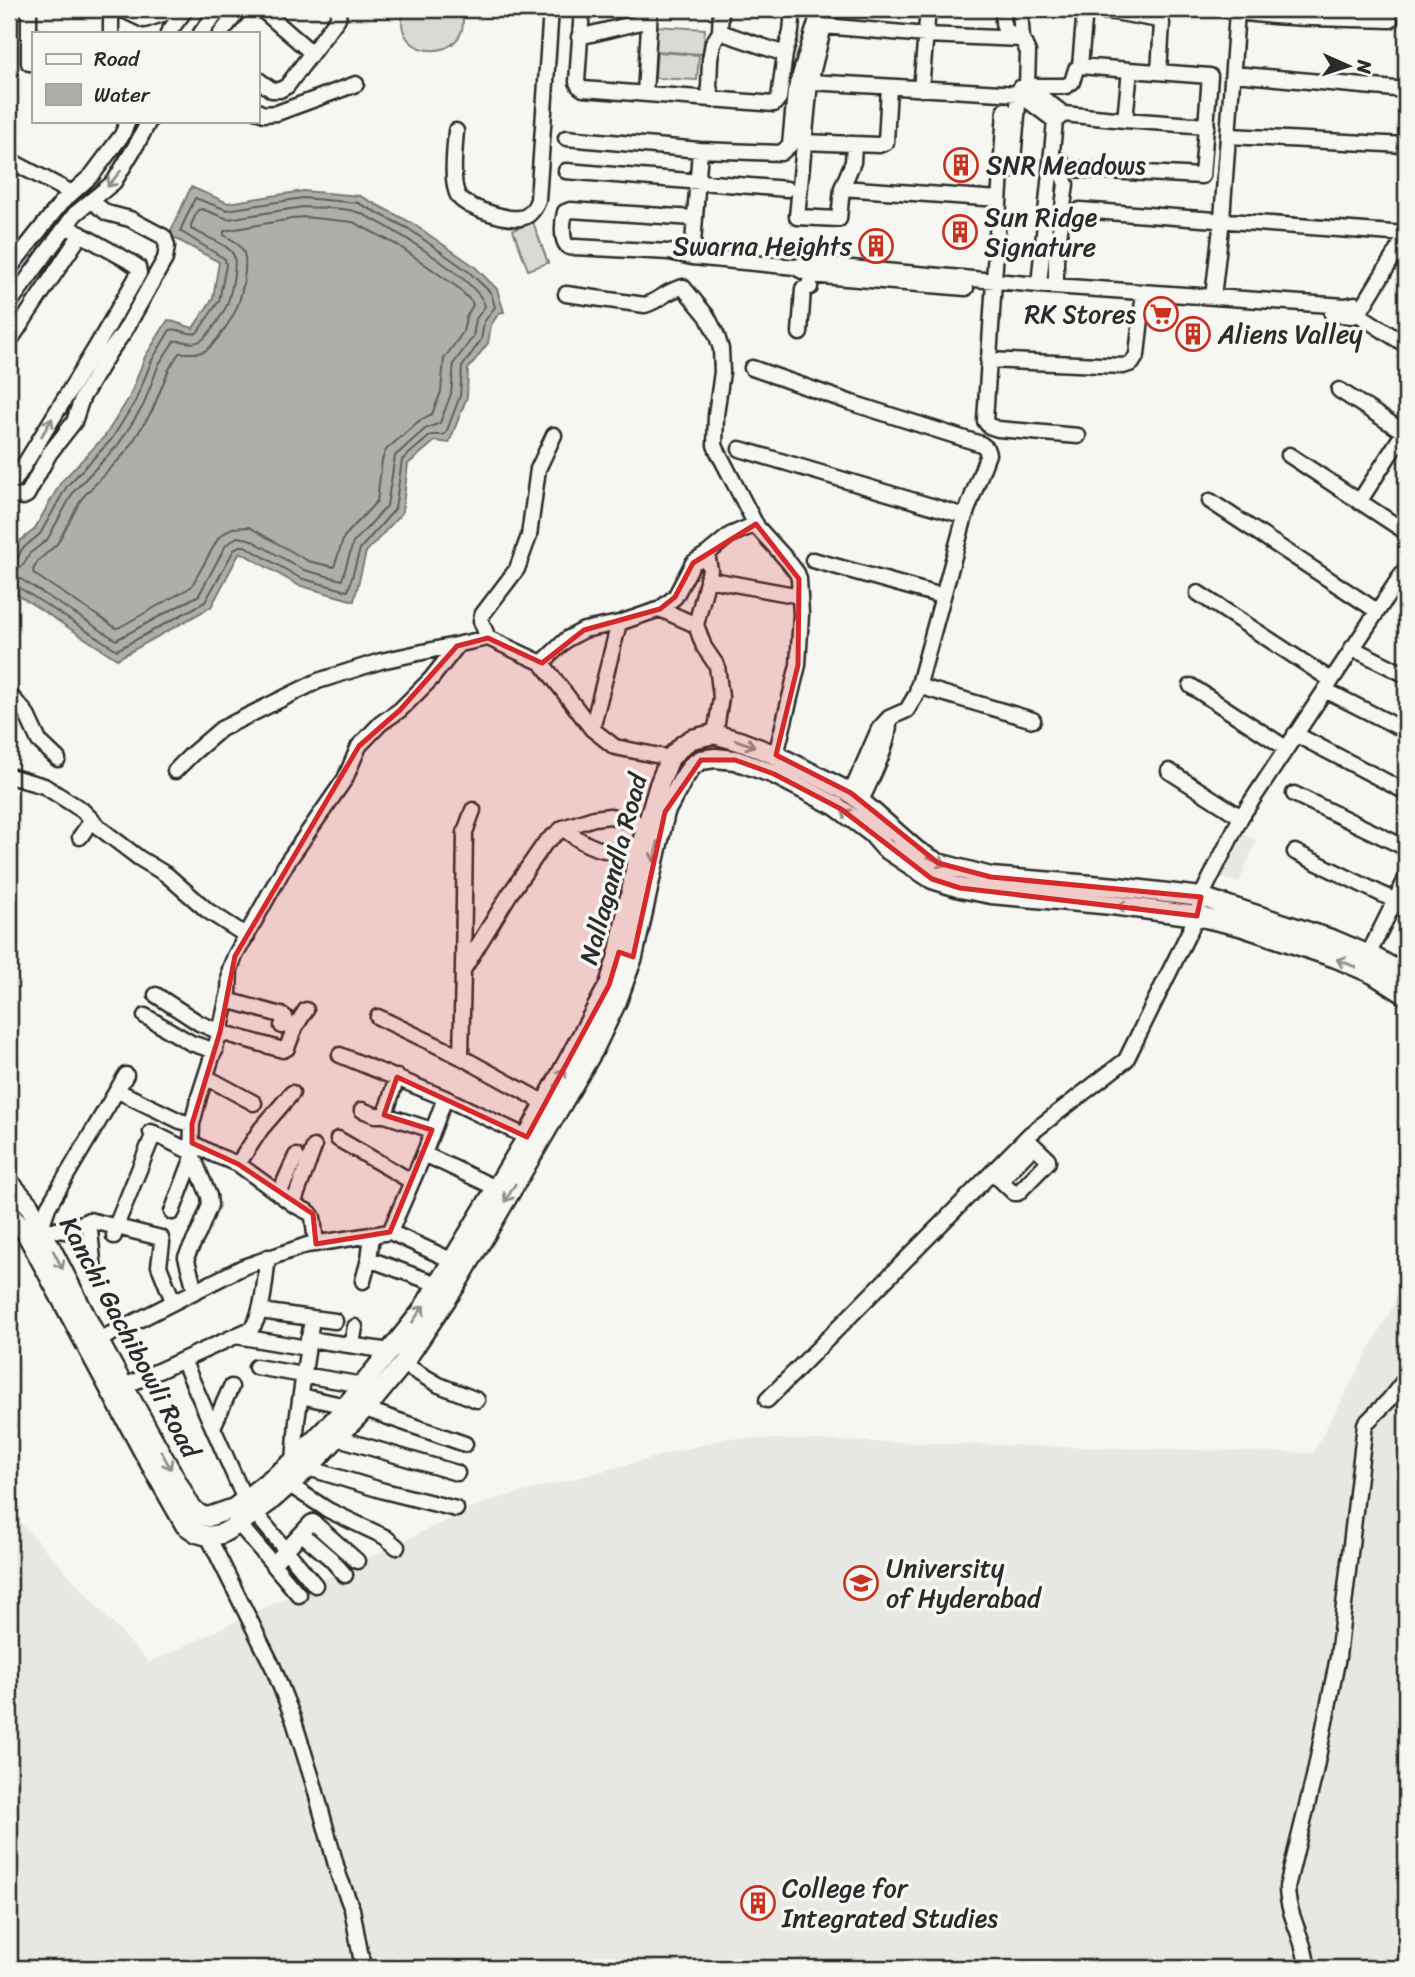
<svg xmlns="http://www.w3.org/2000/svg" width="1415" height="1977" font-family="Sriracha,sans-serif">
  <style>
    .built { fill: #e7e7e3 }
    .green { fill: #d9d9d5; stroke: #828280; stroke-width: 2 }
    .water { fill: #aeaeab; stroke: #7a7a78; stroke-width: 2 }
    .lines { fill: none; stroke-linecap: round; stroke-linejoin: round }
    .shore { stroke: #5f5f5e; stroke-width: 2 }
    .minor-casing { stroke: #2b2b2b; stroke-width: 19 }
    .major-casing { stroke: #2b2b2b; stroke-width: 23 }
    .minor { stroke: #f6f6f2; stroke-width: 14 }
    .major { stroke: #f6f6f2; stroke-width: 18 }
    .oneway { stroke: #90908e }
    .marked { fill: #d62828; fill-opacity: 0.2; stroke: #d62828; stroke-width: 5; stroke-linejoin: round }
    .labels { text-anchor: middle; stroke-width: 7; stroke-linejoin: round; paint-order: stroke }
    .poi-label { font-size: 26px; fill: #2b2b2b; stroke: #f6f6f2; text-anchor: start }
    .street-label { font-size: 26px; fill: #2b2b2b; stroke: #f6f6f2 }
  </style>
  <rect width="100%" height="100%" fill="#f6f6f2"/>
  <filter id="ink" filterUnits="userSpaceOnUse"><feTurbulence type="fractalNoise" baseFrequency=".0143" numOctaves="2"/><feDisplacementMap in="SourceGraphic" scale="14" xChannelSelector="R" yChannelSelector="G"/><feConvolveMatrix kernelMatrix="1 2 1 2 8 2 1 2 1" color-interpolation-filters="sRGB"/></filter>
  <g filter="url(#ink)">
    <path class="built" d="M1243 834 1256 840 1239 883 1222 878Z
      M1406 1282V1968H9V1510L149 1663 483 1503 727 1438 1313 1453Z"/>
    <path class="green" d="M404 9H461C477 64 388 64 404 9Z
      M654 26 705 29 703 54 653 51Z
      M657 52 699 55 697 80 655 78Z
      M533 222 548 263 528 270 513 230Z"/>
    <path class="water" d="M191 187 228 203 303 191 360 196 412 223 474 266 497 289 504 312 499 313 491 325 488 343 468 369 467 397 449 443 435 441 408 464 402 513 366 552 354 601 298 585 240 552 211 607 117 659 9 589V563L16 544 34 530 61 482 105 436 129 398 145 357 168 320 193 328 213 298 219 262 169 235Z"/>
    <g class="lines">
      <path class="shore" d="M303 207C318 208 342 207 357 212 382 221 480 281 485 306L476 319 473 337 454 363 451 394 440 423 425 429 395 456 387 506 353 543 342 580 304 570 249 539 237 537 226 545 199 595 116 640 16 576 15 571 24 564 29 554 47 540 74 491 118 445 143 406 159 364 174 341C182 339 191 346 200 341 208 338 225 311 228 302 231 292 238 263 233 254 227 244 202 235 191 229V225L198 210 202 209 228 219Z
        M303 217 353 222 399 246 457 287 472 302 473 305 466 317 463 332 444 359 441 392 432 414 419 421 386 450 382 460 377 501 344 537 334 567 308 561 249 527 232 528 219 537 191 587 120 627 116 628 34 574 33 570 38 561 57 544 82 498 127 451 152 411 169 369 179 353C187 352 196 355 205 351 215 345 233 318 237 307 242 295 248 265 244 253 240 244 233 240 224 235V231Z
        M9 562 17 559 22 549 40 534 67 486 111 440 135 402 152 360 170 330C179 327 187 336 197 333L219 301 226 265 225 259 180 231 195 198 227 210 303 198 358 203 409 229 469 272 491 293 495 307 484 322 481 340 462 367 460 396 446 433 443 435H431L402 460 395 509 360 549 348 591 300 578 245 546H239L234 550 205 602 117 650 15 585 9 584"/>
      <g class="minor-casing">
        <path id="minor" d="M29 9V63H33
          M121 9 144 20 178 9
          M261 9 312 53
          M582 9 577 82 579 86 583 89 774 104 779 98 785 54 791 32 793 9
          M1004 9C1002 27 1001 29 1018 37
          M1076 9 1114 12 1159 20 1162 23 1159 72
          M1222 9C1274 20 1337 18 1390 20
          M720 32 785 54
          M111 33V9
          M168 33 186 9
          M201 33 219 9
          M221 33 240 9
          M579 37 649 20
          M1080 66 1085 9
          M1234 74 1406 90
          M257 79 272 90H280L287 86 338 18 339 9
          M810 82 797 217 839 219 842 188 853 162 854 144
          M1020 88 1019 94 1055 121
          M921 89 928 9
          M645 94 650 9
          M1019 94 810 82 824 26 926 35 1022 39
          M713 100 709 87 710 59 713 43 720 32 721 9
          M1005 110 985 421 989 426 998 429 1078 436
          M257 111 264 114 277 113 356 84
          M1125 120 1207 126
          M456 131C455 146 450 185 459 197 467 208 507 220 520 218 530 217 535 208 538 200L551 9
          M1229 136 1406 145
          M566 138 700 150 781 153 790 145 795 92 820 9
          M803 142 879 145 886 142 889 87
          M9 160 72 193
          M1051 168 1202 176 1210 76 1130 70
          M1012 170 1019 94 1027 86H1066L1072 82 1076 69 1080 66 1130 70 1125 120 1064 114 1027 86 1028 52 1022 39 1020 9
          M566 171 787 189
          M842 188 999 199
          M1080 210 1406 234
          M694 218 570 210 565 212C563 219 560 242 569 247 571 248 573 247 575 247L669 252 692 257 795 267 807 264 1039 285 1345 306 1355 304 1363 307
          M692 257 700 150
          M795 267 810 275 966 288
          M9 269 61 203 92 175 122 135 128 121
          M1039 285 1055 121 1064 114
          M1056 285V260L1066 184 1060 169 1061 161
          M566 294 645 305C661 300 665 291 683 287L707 316 717 336 721 349 722 372 716 415 715 445 717 450 757 527 787 560 797 573 799 579 801 614 798 665 776 755
          M1213 297 1222 219 1237 12
          M9 304 75 214 114 182 138 142 149 121
          M1359 313 1406 236
          M1332 314 1352 316 1358 314 1406 345
          M800 333 803 289 810 287V275
          M9 342 81 234
          M988 360 1123 366 1132 363 1137 355 1143 300
          M752 368 852 403 981 444 986 448 988 454 965 516 916 695 907 710 889 718 879 729 851 793
          M1339 390 1404 432
          M740 449 965 516
          M1289 455 1406 532
          M9 480H15L95 349 139 273 138 267 129 261 66 226
          M9 494 23 497 27 495 49 454 74 422 82 398 110 351 124 332 165 259 167 246 164 237 130 219 107 213 91 201
          M1210 501 1377 611
          M1359 502 1406 429
          M813 560 942 596
          M707 579 800 596
          M1198 593 1331 680
          M660 609 675 597 693 563 707 554 730 535 756 524
          M619 623 660 609 696 625 704 647 717 666 721 697 717 723 714 734
          M696 625 710 570 707 554
          M488 638 481 621 482 615 517 569 529 536 538 469 554 435
          M1352 648 1406 675
          M542 663 567 639 584 630 619 623 592 729
          M918 686 1033 720
          M1191 686 1286 748
          M1325 690 1406 731
          M9 694 26 713 39 741 58 759
          M1295 734 1406 792
          M175 771 193 753 221 729 318 681 381 661 488 638 542 663 592 729 615 747 670 758
          M1169 771 1241 817
          M9 776 44 786 82 810 101 829 139 858 167 875 208 911 247 936
          M1294 794 1406 848
          M861 801C871 778 891 743 889 718
          M563 828C591 851 604 851 638 855
          M80 837 92 820
          M1295 852 1406 906
          M1368 955 1406 879
          M463 968 465 832 473 810
          M156 995 199 1023 220 1032 283 1050 287 1048 295 1027 306 1010
          M227 1000 281 1015 285 1017 282 1026
          M145 1016 191 1043 215 1051
          M378 1017 461 1057 545 1103
          M340 1055 445 1098 527 1137
          M461 1057 463 970 509 895 545 843 563 828 594 818 610 816 646 825
          M126 1075 48 1207 41 1228 65 1231 89 1220 161 1238 162 1243 159 1266 173 1301
          M206 1077 254 1103
          M397 1077 385 1115 432 1130
          M118 1091 180 1121 192 1124
          M362 1110 375 1115H385
          M151 1132 191 1152
          M338 1139 411 1181
          M192 1143 215 1155 238 1164 293 1204 310 1213 313 1217 316 1244
          M424 1154 496 1188
          M238 1164 261 1129 292 1093
          M992 1172 1014 1193H1018L1048 1162V1159L1026 1138
          M1001 1180 1034 1146
          M279 1194 296 1156
          M293 1204 314 1147
          M172 1212 193 1157
          M89 1220 94 1271
          M390 1232 424 1154 445 1098
          M114 1236 116 1226 154 1133
          M372 1236 369 1259 437 1284
          M363 1281 369 1259
          M195 1290 186 1257 199 1232 210 1205 209 1196 191 1152 192 1124 199 1097 220 1032 229 992 230 969 235 956 286 864 345 779 359 746 381 723 400 710 431 679 457 646
          M260 1311 312 1318
          M236 1336 307 1348
          M308 1339 390 1351
          M352 1344 355 1327
          M89 1345 243 1267 307 1245 390 1232 451 1260
          M183 1360 245 1500
          M403 1364 439 1385 477 1400
          M256 1367 363 1385
          M125 1386 251 1329C264 1313 265 1277 268 1257
          M301 1396 346 1406
          M767 1400 1030 1134 1126 1060 1197 916 1201 897 1241 817 1406 568
          M365 1409 465 1444
          M213 1427 231 1387
          M338 1438 457 1473
          M294 1461 297 1421 312 1318 335 1321
          M308 1468 384 1491 456 1509
          M288 1484 328 1510 385 1537 397 1547
          M255 1513 315 1585
          M239 1524 299 1595
          M302 1534 331 1559 345 1575
          M208 1536 273 1667 293 1718 314 1785 339 1876 352 1909 363 1968
          M273 1564 311 1523 313 1522 357 1561
          M1307 1968C1306 1940 1287 1916 1287 1887L1314 1777 1338 1657 1365 1424 1389 1400 1406 1378"/>
      </g>
      <g class="major-casing">
        <path id="major" d="M9 1182 29 1205 98 1340 191 1507 200 1515 208 1517 234 1508 294 1461 337 1417 421 1312 527 1137 609 985 619 952 638 855 659 785 670 758 684 744 692 739 714 734 739 741 776 755 851 793 917 851 938 863 991 877 1117 887 1201 897 1334 940 1374 957 1406 975
          M9 1213 26 1233 143 1451 185 1525 197 1533 208 1536 221 1534 239 1524 268 1503 308 1468 375 1398 403 1364 456 1285 593 1051 617 1001 633 957 665 812 683 779 692 766 701 760 715 758 735 760 774 774 836 806 872 833 885 848 932 879 960 888 991 894 1112 905 1197 916 1240 926 1336 958 1373 974 1406 995"/>
      </g>
      <use href="#minor" class="minor"/>
      <use href="#major" class="major"/>
    </g>
    <defs><path id="oneway-shaft" d="M-6 0H5M1.5-3L5.5 0L1.5 3" fill="none" stroke-width="1.6" stroke-linecap="round" stroke-linejoin="round" transform="scale(1.75)"/></defs>
    <g class="oneway">
      <use href="#oneway-shaft" transform="translate(114 179) rotate(130)"/>
      <use href="#oneway-shaft" transform="translate(47 427) rotate(-59)"/>
      <use href="#oneway-shaft" transform="translate(745 743) rotate(19)"/>
      <use href="#oneway-shaft" transform="translate(850 816) rotate(-142)"/>
      <use href="#oneway-shaft" transform="translate(656 852) rotate(102)"/>
      <use href="#oneway-shaft" transform="translate(937 861) rotate(23)"/>
      <use href="#oneway-shaft" transform="translate(1127 907) rotate(-173)"/>
      <use href="#oneway-shaft" transform="translate(1346 963) rotate(-157)"/>
      <use href="#oneway-shaft" transform="translate(560 1077) rotate(-60)"/>
      <use href="#oneway-shaft" transform="translate(510 1193) rotate(120)"/>
      <use href="#oneway-shaft" transform="translate(58 1260) rotate(63)"/>
      <use href="#oneway-shaft" transform="translate(418 1314) rotate(-56)"/>
      <use href="#oneway-shaft" transform="translate(166 1460) rotate(61)"/>
    </g>
  </g>
  <path class="marked" d="M756 524 799 579 798 665 776 755 851 793 938 863 991 877 1201 897 1197 916 960 888 932 879 841 809 774 774 735 760H701L665 812 633 957 619 952 609 985 527 1137 397 1077 384 1115 432 1130 390 1232 316 1244 313 1214 238 1164 192 1143V1124L220 1032 235 956 359 746 400 710 457 646 488 638 542 663 584 630 660 609 675 597 693 563Z"/>
  <defs>
    <g id="building-ring" transform="scale(1.75)"><circle r="9.5" fill="#f6f6f2" stroke="#c8321e" stroke-width="1.5"/><path d="M-4-6H4V6H1V3H-1V6H-4ZM-2.5-4.3h1.7v1.8h-1.7ZM.8-4.3h1.7v1.8H.8ZM-2.5-1h1.7V.8h-1.7ZM.8-1h1.7V.8H.8Z" fill="#c8321e"/></g>
    <g id="supermarket-ring" transform="scale(1.75)"><circle r="9.5" fill="#f6f6f2" stroke="#c8321e" stroke-width="1.5"/><path d="M-6-5.5h2.5l.6 2H6L4.5 2H-2.5L-4.4-4H-6ZM-1.5 3.2a1.3 1.3 0 1 0 .1 0ZM3 3.2a1.3 1.3 0 1 0 .1 0Z" fill="#c8321e"/></g>
    <g id="university-ring" transform="scale(1.75)"><circle r="9.5" fill="#f6f6f2" stroke="#c8321e" stroke-width="1.5"/><path d="M0-5L7-2L0 1L-7-2ZM-4 1L0 2.5L4 1V4Q0 6-4 4Z" fill="#c8321e"/></g>
  </defs>
  <g fill-rule="evenodd">
    <use href="#building-ring" x="961" y="165"/>
    <use href="#building-ring" x="960" y="232"/>
    <use href="#building-ring" x="876" y="246"/>
    <use href="#supermarket-ring" x="1161" y="314"/>
    <use href="#building-ring" x="1193" y="334"/>
    <use href="#university-ring" x="861" y="1583"/>
    <use href="#building-ring" x="758" y="1903"/>
  </g>
  <g class="labels">
    <g class="poi-label">
      <text x="986" y="174">SNR Meadows</text>
      <text x="984" y="226">Sun Ridge<tspan x="984" dy="30">Signature</tspan></text>
      <text x="852" y="255" text-anchor="end">Swarna Heights</text>
      <text x="1136" y="323" text-anchor="end">RK Stores</text>
      <text x="1218" y="343">Aliens Valley</text>
      <text x="886" y="1577">University<tspan x="886" dy="30">of Hyderabad</tspan></text>
      <text x="782" y="1897">College for<tspan x="782" dy="30">Integrated Studies</tspan></text>
    </g>
    <g class="street-label">
      <text transform="translate(613 869) rotate(-75)" y="9">Nallagandla Road</text>
      <text transform="translate(130 1337) rotate(62)" y="9">Kanchi Gachibowli Road</text>
    </g>
  </g>
  <rect width="1415" height="1977" fill="none" stroke="#f6f6f2" stroke-width="35"/>
  <rect x="18" y="18" width="1380" height="1942" fill="none" stroke="#2b2b2b" stroke-width="2.5" filter="url(#ink)"/>
  <rect x="32" y="32" width="228" height="91" fill="#f6f6f2" stroke="#a5a5a2" stroke-width="2"/>
  <rect x="46" y="54" width="35" height="10" fill="#f6f6f2" stroke="#a5a5a2" stroke-width="2"/>
  <text x="94" y="66" font-size="21" fill="#2b2b2b">Road</text>
  <rect x="46" y="84" width="35" height="21" fill="#aeaeab" stroke="#a5a5a2" stroke-width="2"/>
  <text x="94" y="102" font-size="21" fill="#2b2b2b">Water</text>
  <g transform="translate(1348 66) rotate(93)" stroke="#f6f6f2" stroke-width="5" paint-order="stroke">
  <path d="M0-5L12 26L0 18L-12 26Z" fill="#2b2b2b"/>
  <text y="-10" font-size="19" font-weight="bold" text-anchor="middle" fill="#2b2b2b">N</text>
  </g>
</svg>
